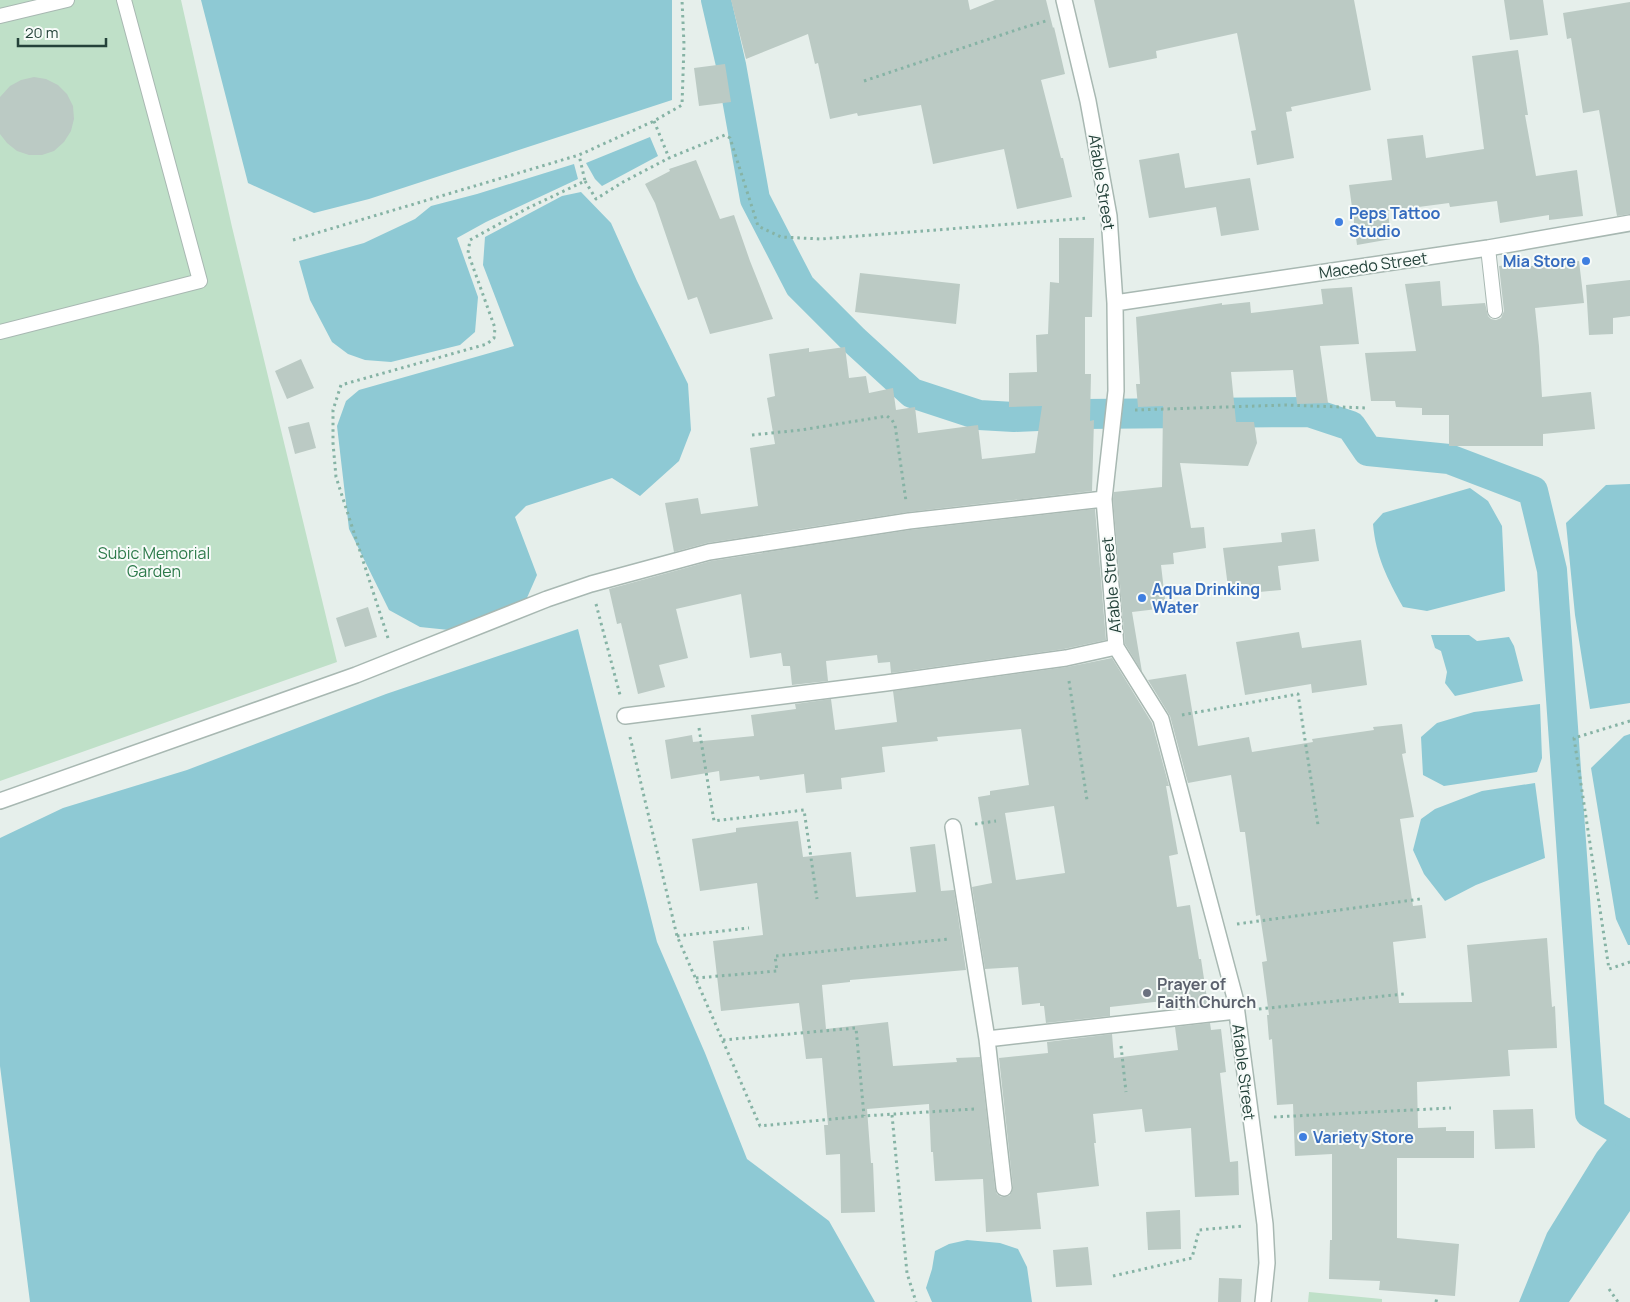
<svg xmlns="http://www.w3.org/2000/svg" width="1630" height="1302" font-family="Manrope,sans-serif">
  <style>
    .green { fill: #bfe0c8 }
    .water { fill: #8ec9d4 }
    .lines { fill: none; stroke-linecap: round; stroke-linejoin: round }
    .canal { stroke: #8ec9d4; stroke-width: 30 }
    .building { fill: #bbcac4; fill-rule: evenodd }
    .service-casing { stroke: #a8b8b2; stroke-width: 16 }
    .minor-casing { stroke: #a8b8b2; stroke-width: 18 }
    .path { stroke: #86b3a5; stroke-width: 3; stroke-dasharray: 2.5 4; stroke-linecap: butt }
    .service { stroke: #fff; stroke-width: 14 }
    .minor { stroke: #fff; stroke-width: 15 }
    .shop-dot { fill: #3f7fe0; stroke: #f7fbf9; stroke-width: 2 }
    .worship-dot { fill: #6b7280; stroke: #f7fbf9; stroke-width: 2 }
    .labels { text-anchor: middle; stroke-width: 4; stroke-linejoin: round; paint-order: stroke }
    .street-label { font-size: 16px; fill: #24423a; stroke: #f7fbf9 }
    .shop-label { font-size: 16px; font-weight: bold; fill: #366cbe; stroke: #f7fbf9; text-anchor: start }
    .park-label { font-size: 16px; fill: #2d7a4b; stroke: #f7fbf9 }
    .worship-label { font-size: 16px; font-weight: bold; fill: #5b616d; stroke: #f7fbf9; text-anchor: start }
  </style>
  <rect width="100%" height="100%" fill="#e6efeb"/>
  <path class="green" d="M0 0H181L232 227 337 662 0 781Z
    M1309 1292 1382 1299V1302H1308Z"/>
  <path class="water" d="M201 0H672V100L369 199 314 213 248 183Z
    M650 137 658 156 602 186 595 179 586 163Z
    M574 164 578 179 486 222 457 238 478 297 475 332 460 345 391 362 365 360 348 354 332 342 310 300 299 261 364 243 415 219 431 206 477 194Z
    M581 192 611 223 637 281 688 384 691 430 679 461 640 496 612 478 526 506 515 517 537 575 526 600 449 630 420 627 389 610 349 529 337 426 346 401 359 390 514 346 483 265 485 237 562 196Z
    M1630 484V703L1590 709 1575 615 1566 523 1606 485Z
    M1470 488 1488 501 1502 526 1505 591 1427 611 1403 607C1387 578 1376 557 1373 524L1383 513Z
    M578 629 657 942 705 1053 747 1159 829 1221 875 1302H30L0 1066V838L63 808 187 770 386 694Z
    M1431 635H1469L1477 641 1509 637 1514 646 1523 681 1455 696 1445 683 1447 672 1441 651 1435 648Z
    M1540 704 1542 758 1537 772 1444 786 1423 775 1421 737 1437 723 1474 712Z
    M1630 734V945H1628L1616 919 1591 768 1624 736Z
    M1535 783 1545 858 1476 885 1445 901 1424 874 1413 850 1421 819 1435 809 1482 791Z
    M1630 1118V1211L1569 1302H1519L1547 1233 1597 1152 1615 1130Z
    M967 1240 1000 1243 1018 1249 1027 1267 1032 1302H932L926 1288 932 1269 935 1251 949 1244Z"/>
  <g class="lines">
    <path class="canal" d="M716 0 731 65 755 199 800 286 854 340 912 393 979 415 1014 417 1083 414 1309 412 1351 426 1368 451 1449 459 1533 491 1552 570 1590 1113 1630 1136"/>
  </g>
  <path class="building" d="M731 0H968L970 10 995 0H1046L1053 28 1054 27 1065 74 1041 80 1061 158H1063L1072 197 1017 209 1004 149 933 164 921 105 858 116 857 113 830 119 818 63 815 64 808 34 746 59Z
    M1094 0H1354L1371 90 1291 107 1292 111 1286 112 1294 158 1257 165 1251 131 1256 130 1237 33 1156 51 1157 58 1109 68Z
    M1504 0H1543L1548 35 1510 40Z
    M1630 2V214L1617 216 1599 110 1583 113 1571 38 1567 39 1563 13Z
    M1518 50 1528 115H1525L1536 176 1577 170 1583 216 1549 220V215L1500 223 1497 201 1450 207 1449 203 1388 211 1391 239 1357 245 1349 185 1392 180 1387 139 1423 135 1426 158 1484 149 1472 56Z
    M725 64 731 102 699 106 694 68Z
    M34 77 46 79 58 85 67 94 73 106 74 119 71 131 64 142 54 151 42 155H29L17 151 7 143 0 134V97L10 86 21 80Z
    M1179 153 1185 188 1250 178 1259 230 1221 236 1216 207 1149 218 1139 160Z
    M696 160 720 219 734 215 750 261 773 319 710 334 697 297 688 300 655 203 645 184 670 171 669 169Z
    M1059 238H1094L1092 317H1085V374H1091L1090 421 1094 420 1092 491 908 512 707 543 674 552 665 503 698 498 701 514 758 506 750 448 775 444 767 398 775 396 769 354 809 348V352L845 347 849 378 866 376 869 393 893 388 896 410 915 407 918 433 978 425 982 459 1035 453 1042 406 1009 407V373L1037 372 1036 335 1048 334 1050 282 1059 283Z
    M1579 261 1584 303 1535 308 1539 346 1542 397 1591 392 1595 429 1543 434V446H1449V415H1422V408L1396 407 1395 401H1371L1365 353 1416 351 1405 284 1440 281 1442 306 1485 303 1488 316 1491 319 1496 320 1501 318 1504 311 1499 266 1530 262 1531 266Z
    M860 273 960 284 956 324 855 312Z
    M1630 280V316L1613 318V334L1589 335 1586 285Z
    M1352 287 1359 344 1320 346 1328 403 1297 404 1293 370 1231 372 1236 422H1254L1257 443 1248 466 1180 463 1191 528 1204 527 1206 548 1173 553 1174 564 1161 565 1166 608 1132 612 1142 672 1125 644 1113 499 1114 492 1162 487 1163 406 1138 407 1136 384H1140L1136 317 1222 303V305L1250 302 1251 313 1323 304 1321 289Z
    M301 359 314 388 287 399 275 371Z
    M309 422 316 448 295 454 288 427Z
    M1095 509 1106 640 1064 649 891 673 890 662 878 663 877 655 826 661 828 681 792 685 790 666H783L781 653 750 658 741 594 676 609 688 658 659 665 665 687 638 694 621 623 617 624 609 589 711 561 910 530Z
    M1315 529 1319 561 1278 566 1281 590 1229 595 1223 548 1282 542 1281 533Z
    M368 607 377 637 345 647 336 618Z
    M1299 632 1302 648 1361 640 1367 685 1312 693 1311 684 1245 695 1236 642Z
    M1112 658 1152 723 1169 786H1166L1178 854 1169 856 1177 907 1190 905 1199 959H1201L1208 1005 1173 1009 1172 1000 1110 1007V1016L1046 1023 1044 1006H1040V1003L1022 1005 1018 967 985 969 972 887 992 883 978 797 990 795V791L1029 785 1021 729 937 737 938 741 882 747 885 772 841 778 842 789 806 793 804 774 760 780 759 776 720 781 719 771 671 779 665 740 692 735 693 742 754 736 751 715 796 709 795 704 831 699 835 730 897 722 893 691 1067 667ZM1054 806 1065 873 1016 880 1005 813Z
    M1186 674 1198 746 1249 737 1252 752 1313 742 1312 739 1374 730 1373 727 1402 724 1406 753 1402 754 1414 817 1400 819 1413 906 1422 905 1426 938 1393 942 1399 1003 1472 1002 1467 945 1547 938 1552 1007 1555 1006 1557 1048 1508 1050 1510 1076 1417 1082 1418 1128 1446 1127V1131H1474V1158H1397V1238L1459 1244 1455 1296 1379 1290 1380 1281 1329 1279 1330 1240H1332V1154L1295 1156 1293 1104 1277 1105 1272 1039 1269 1040 1267 1015H1269L1262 962 1267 961 1260 915 1256 916 1245 832H1240L1231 775 1188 783 1170 716 1148 680Z
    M798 821 803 857 851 852 856 897 916 892 910 847 935 844 941 891 954 890 966 970 850 980V982L822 985 826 1029 888 1022 893 1066 957 1062 956 1058 980 1057 995 1189 997 1194 1001 1197 1009 1196 1012 1192 1013 1187 999 1058 1048 1053 1047 1042 1112 1034 1114 1058 1178 1050 1175 1027 1210 1023 1211 1030 1221 1029 1226 1072 1220 1073 1230 1162 1238 1161 1239 1195 1195 1197 1191 1128 1145 1132 1142 1109 1093 1114 1096 1143H1094L1099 1186 1037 1193 1041 1229 986 1232 983 1179 935 1181 933 1152H931L929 1104 867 1109 871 1163H873L875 1212 841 1213 840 1154 826 1155 824 1125H828L822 1058 806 1059 799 1003 721 1011 713 941 763 935 757 883 700 891 692 839 736 832V828Z
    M1533 1109 1535 1148 1495 1149 1493 1110Z
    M1180 1210 1181 1249 1148 1250 1146 1212Z
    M1088 1247 1092 1285 1056 1287 1053 1250Z
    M1219 1278 1242 1279 1241 1302H1218Z"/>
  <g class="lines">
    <g class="service-casing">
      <path id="service" d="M0 16 67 0
        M1488 248 1495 311
        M0 332 200 281 124 0"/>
    </g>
    <g class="minor-casing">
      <path id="minor" d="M1064 0 1088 101 1109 216 1115 303 1116 391 1104 499 1116 647 1161 719 1235 998 1265 1224 1267 1263 1263 1302
        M1115 303 1488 248 1630 223
        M625 716 886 683 1066 658 1116 647
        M0 801 356 675 547 599 591 584 709 552 909 521 1104 499
        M953 827 987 1039 1004 1188
        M987 1039 1236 1011"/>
    </g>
    <path class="path" d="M864 81 1022 28 1046 21
      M654 121 669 158 725 135 730 138 758 226 781 237 821 239 1088 218
      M585 181 596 199 623 182 669 158
      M293 240 579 155 654 121 682 105 684 45 682 0
      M1135 410 1286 405 1368 408
      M752 435 801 430 887 416 892 420 895 425 906 501
      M596 604 620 695
      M388 638 336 477 333 443V410L341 385 487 344 494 338 495 328 468 253 470 240 526 209 585 181 579 155
      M1069 681 1087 800
      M1182 715 1298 694 1318 825
      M1630 721 1574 738 1609 969 1630 962
      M699 728 714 821 804 810 817 899
      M630 737 677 936 760 1126 864 1116 974 1109
      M975 824 996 821
      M1237 924 1420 899
      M677 936 749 928
      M696 978 777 971 775 956 950 939
      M1259 1009 1404 994
      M723 1040 856 1028 864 1116
      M1121 1046 1126 1092
      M892 1115 907 1273 916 1302
      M1274 1117 1451 1108
      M1113 1276 1192 1258 1199 1230 1243 1226
      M1609 1289 1618 1302
      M1436 1302 1437 1297"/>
    <use href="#service" class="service"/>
    <use href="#minor" class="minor"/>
  </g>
  <g class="shop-dot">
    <circle cx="1339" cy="222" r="5"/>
    <circle cx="1586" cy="261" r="5"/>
    <circle cx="1142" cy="598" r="5"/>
    <circle cx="1303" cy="1137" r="5"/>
  </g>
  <circle class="worship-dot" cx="1147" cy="993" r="5"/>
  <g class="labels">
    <g class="street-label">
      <text transform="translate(1102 182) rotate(81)" y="6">Afable Street</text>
      <text transform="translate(1373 265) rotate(-8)" y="6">Macedo Street</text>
      <text transform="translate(1111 585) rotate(-95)" y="6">Afable Street</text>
      <text transform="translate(1244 1072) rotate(83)" y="6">Afable Street</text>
    </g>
    <g class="shop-label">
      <text x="1349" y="219">Peps Tattoo<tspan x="1349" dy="18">Studio</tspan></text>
      <text x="1576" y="267" text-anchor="end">Mia Store</text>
      <text x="1152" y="595">Aqua Drinking<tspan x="1152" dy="18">Water</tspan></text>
      <text x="1313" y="1143">Variety Store</text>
    </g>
    <g class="park-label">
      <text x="154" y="559">Subic Memorial<tspan x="154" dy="18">Garden</tspan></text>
    </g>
    <g class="worship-label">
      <text x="1157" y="990">Prayer of<tspan x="1157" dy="18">Faith Church</tspan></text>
    </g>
  </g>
  <path d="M18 38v8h88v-8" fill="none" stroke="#24423a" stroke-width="2.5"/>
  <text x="25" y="38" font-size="15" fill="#24423a" stroke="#f7fbf9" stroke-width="4" paint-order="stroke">20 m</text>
</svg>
